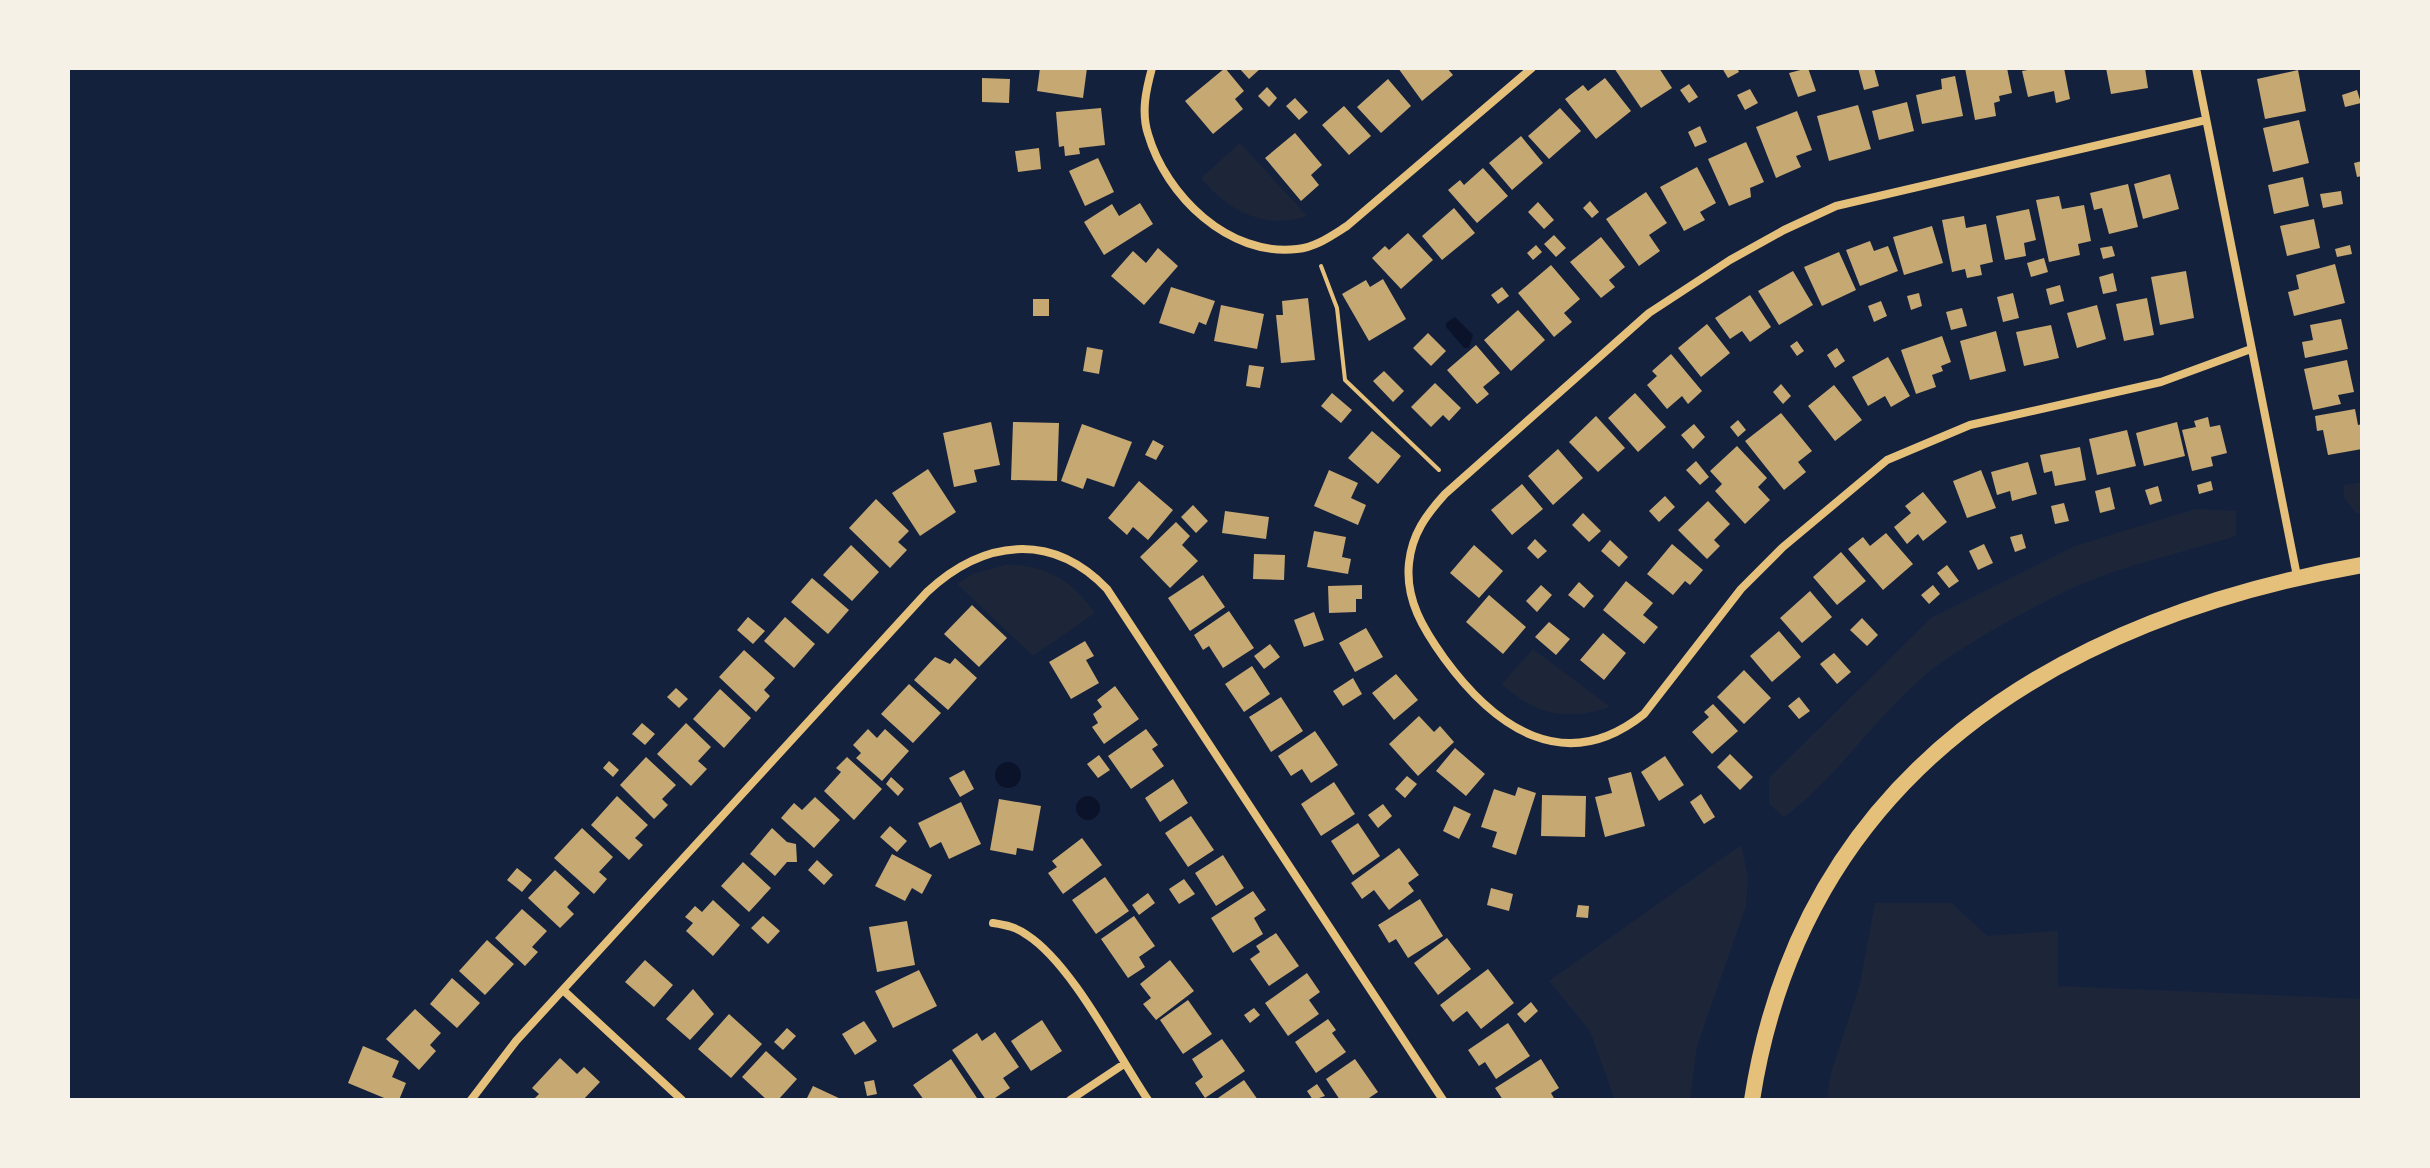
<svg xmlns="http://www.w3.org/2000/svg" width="2430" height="1168" font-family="'Fira Sans',sans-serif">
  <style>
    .green { fill: #1d2539 }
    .water { fill: #0b132b }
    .building { fill: #c6a872 }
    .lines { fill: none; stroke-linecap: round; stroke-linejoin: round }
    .path { stroke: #e5c07b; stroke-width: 4 }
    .minor { stroke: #e5c07b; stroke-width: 8 }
    .secondary { stroke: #e5c07b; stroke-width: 16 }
  </style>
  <rect width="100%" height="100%" fill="#14213d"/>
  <path class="green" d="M1240 143 1307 216C1265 230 1228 211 1201 178Z
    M2362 482V513H2356L2344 498V485Z
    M2195 509 2236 511V536C2185 552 2120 566 2073 588 2030 608 1984 634 1945 660 1883 703 1844 773 1784 817L1769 804V778L1931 618 2075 546Z
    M1005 565C1045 564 1072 580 1095 613L1033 656 957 584 973 574Z
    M1533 649 1610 707C1568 721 1534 715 1502 684Z
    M1741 845 1748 876 1746 906 1697 1046 1690 1100H1615L1590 1031 1549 981Z
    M1875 903H1952L1987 936 2058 931V986L2362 999V1100H1827L1831 1073 1860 984Z"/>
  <path class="water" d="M1455 317 1473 335 1469 348H1464L1446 327V323Z
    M995 775a13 13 0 1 1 26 0a13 13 0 1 1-26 0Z
    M1076 808a12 12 0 1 1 24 0a12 12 0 1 1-24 0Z"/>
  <path class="building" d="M1040 68H1087L1083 98 1037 91Z
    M1225 68 1244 91 1235 99 1243 109 1213 134 1185 101Z
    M1239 68H1261L1249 79Z
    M1398 68H1447L1453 75 1422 101Z
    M1614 68H1659L1672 88 1641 108Z
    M1722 68H1737L1739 72 1728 78Z
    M1808 68 1816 91 1798 97 1789 73Z
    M1858 68H1874L1879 86 1864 90Z
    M1965 68H2007L2012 93 1999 96 2000 101 1994 103 1996 116 1975 120Z
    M2038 68H2064L2070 99 2056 103 2054 91 2028 97 2022 71Z
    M2106 68H2145L2148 88 2111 94Z
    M2298 70 2306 111 2265 119 2257 79Z
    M1955 76 1963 116 1922 124 1916 95 1942 89 1941 79Z
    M982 78 1010 79 1009 103 982 102Z
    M1605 78 1631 111 1596 139 1565 99 1583 85 1588 91Z
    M1388 79 1411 106 1381 133 1357 107Z
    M1689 84 1698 97 1689 103 1680 90Z
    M1267 87 1277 98 1269 107 1258 96Z
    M1750 89 1758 103 1745 110 1737 95Z
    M2357 90 2361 103 2345 107 2342 95Z
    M1295 98 1308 112 1299 120 1286 106Z
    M1907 102 1914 131 1879 140 1872 111Z
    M1858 105 1871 149 1829 161 1817 116Z
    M1344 106 1371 136 1349 155 1322 125Z
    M1101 108 1105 145 1079 148 1080 154 1065 156 1064 146 1059 147 1056 112Z
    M1560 108 1581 131 1549 159 1528 136Z
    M1797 111 1812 150 1796 156 1801 167 1776 178 1756 127Z
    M2299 120 2309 163 2273 172 2263 128Z
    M1700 126 1707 142 1695 147 1688 132Z
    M1295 133 1322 165 1311 175 1319 185 1301 201 1265 158Z
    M1521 136 1543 163 1512 190 1489 163Z
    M1746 142 1764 182 1750 188 1751 197 1729 206 1708 159Z
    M1039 148 1041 169 1018 172 1015 151Z
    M1098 158 1114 192 1085 206 1069 171Z
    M2362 161V176L2357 177 2354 163Z
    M1697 167 1716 203 1700 212 1705 220 1684 231 1660 187Z
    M1483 168 1508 196 1477 223 1448 190 1460 180 1464 185Z
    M2170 174 2179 209 2143 219 2134 184Z
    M2303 177 2309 206 2274 214 2268 185Z
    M2128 184 2138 227 2109 234 2102 208 2094 210 2090 193Z
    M2341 191 2343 204 2323 208 2320 194Z
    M1646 192 1667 223 1649 235 1660 251 1639 266 1606 219Z
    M2059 196 2062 209 2084 205 2091 241 2078 244 2080 255 2049 262 2036 200Z
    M1590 201 1599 212 1592 218 1583 208Z
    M1538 202 1554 220 1544 229 1528 212Z
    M1140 203 1153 224 1104 255 1084 222 1112 204 1119 216Z
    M1454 208 1475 233 1442 260 1422 236Z
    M2029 209 2036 240 2024 243 2026 256 2005 260 1996 216Z
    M1964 216 1966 228 1986 224 1993 262 1980 265 1982 275 1967 278 1965 269 1952 272 1942 220Z
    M2314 219 2320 248 2287 256 2280 226Z
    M1932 226 1943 263 1904 275 1893 237Z
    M1408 233 1433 260 1401 289 1372 258 1385 246 1389 250Z
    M1554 235 1566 248 1556 257 1544 244Z
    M1601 237 1625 267 1609 280 1615 287 1601 298 1570 262Z
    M1870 241 1874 251 1888 246 1898 271 1860 286 1846 250Z
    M1536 245 1542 252 1533 260 1527 253Z
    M2350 245 2352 254 2337 257 2335 249Z
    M2112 246 2115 256 2103 259 2100 248Z
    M1158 248 1178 266 1144 305 1111 276 1133 251 1146 263Z
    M1839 252 1856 290 1822 306 1804 267Z
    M2044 258 2048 272 2031 277 2027 263Z
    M2335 264 2345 303 2294 316 2288 292 2299 289 2296 275Z
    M1551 265 1580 299 1564 313 1572 322 1554 337 1518 293Z
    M1793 271 1813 305 1779 325 1758 291Z
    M2186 271 2194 318 2160 325 2151 277Z
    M2113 273 2117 291 2103 294 2099 277Z
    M1383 279 1406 319 1369 341 1342 294 1366 280 1370 287Z
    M2060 285 2064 301 2050 305 2046 289Z
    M1171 287 1215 301 1206 325 1199 322 1194 334 1159 323Z
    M1502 287 1509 296 1498 304 1491 295Z
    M1919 293 1922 306 1911 310 1907 296Z
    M2013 293 2019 318 2003 322 1997 297Z
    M1750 295 1771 327 1750 342 1742 331 1730 339 1715 318Z
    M1308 298 1315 360 1281 363 1276 315H1283L1282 301Z
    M2147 298 2154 335 2124 341 2116 304Z
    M1033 299H1049V316H1033Z
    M1881 301 1887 316 1874 322 1868 306Z
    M1221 305 1264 314 1257 349 1214 341Z
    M2097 305 2106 339 2077 348 2067 313Z
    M1962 308 1967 326 1951 330 1946 312Z
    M1518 310 1545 340 1511 371 1484 340Z
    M2341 319 2348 349 2305 358 2302 342 2313 340 2310 325Z
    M1707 324 1730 353 1701 377 1678 348Z
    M2051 325 2059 358 2024 366 2016 332Z
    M1996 331 2006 371 1970 380 1960 341Z
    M1428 333 1446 351 1431 366 1413 348Z
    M1942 336 1951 362 1941 366 1943 371 1932 375 1936 387 1916 394 1901 350Z
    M1797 341 1804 351 1797 356 1790 346Z
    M1476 345 1500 373 1483 387 1489 394 1477 404 1447 370Z
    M1087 347 1103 350 1099 374 1083 371Z
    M1837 348 1845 361 1835 368 1827 355Z
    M1671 354 1702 391 1688 404 1682 396 1667 409 1647 385 1657 376 1652 371Z
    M1888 357 1910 396 1891 407 1885 396 1868 406 1852 377Z
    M2347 360 2354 392 2338 395 2341 404 2313 410 2304 369Z
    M1249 365 1264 367 1260 388 1246 386Z
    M1384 371 1404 391 1393 402 1373 381Z
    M1435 383 1461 408 1449 421 1443 415 1431 427 1411 407Z
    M1781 384 1791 396 1783 404 1773 392Z
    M1834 385 1862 420 1835 441 1808 406Z
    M1332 393 1352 410 1341 423 1321 406Z
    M1635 393 1666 427 1638 452 1608 418Z
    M2355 409 2358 425 2362 424V449L2328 455 2323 430 2317 431 2315 416Z
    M1781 413 1812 451 1798 462 1806 472 1784 490 1745 441Z
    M1596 416 1625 448 1598 472 1569 442Z
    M2208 417 2210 427 2220 425 2227 453 2211 457 2213 466 2192 471 2182 430 2196 427 2194 421Z
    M1738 420 1746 430 1738 437 1730 427Z
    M991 422 1000 465 974 470 977 482 954 487 943 433Z
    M1013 422 1059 423 1057 481 1011 480Z
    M2177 422 2185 456 2144 466 2136 433Z
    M1082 424 1132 442 1114 487 1087 478 1083 489 1061 481Z
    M1694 424 1705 437 1693 449 1681 435Z
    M2127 430 2136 466 2097 475 2089 439Z
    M1372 431 1401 456 1378 484 1348 458Z
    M1153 440 1164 446 1156 460 1145 455Z
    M1737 446 1767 478 1758 487 1770 500 1745 524 1715 491 1722 484 1710 471Z
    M2080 447 2086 480 2055 486 2052 471 2044 473 2040 455Z
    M1558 449 1583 478 1553 505 1528 476Z
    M1696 461 1709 477 1700 485 1686 470Z
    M2028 462 2037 494 2012 501 2010 491 1997 495 1991 472Z
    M928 469 956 512 920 536 892 493Z
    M1329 470 1358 483 1351 498 1366 505 1358 525 1314 506Z
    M1981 470 1996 508 1967 518 1953 481Z
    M1139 481 1173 510 1148 540 1133 527 1127 535 1108 518Z
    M2211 481 2213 490 2199 494 2197 485Z
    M1522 484 1543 509 1512 535 1491 510Z
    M2158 486 2162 501 2150 505 2145 490Z
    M2110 487 2115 509 2100 513 2095 491Z
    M1923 492 1947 522 1923 541 1918 534 1907 544 1894 527 1911 513 1905 506Z
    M1665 496 1675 507 1659 522 1649 511Z
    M876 499 909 531 898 542 907 550 890 568 849 528Z
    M1708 501 1730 524 1714 540 1720 546 1707 559 1678 530Z
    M2064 503 2069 521 2055 524 2051 506Z
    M1193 505 1208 521 1196 533 1181 517Z
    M1225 511 1269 517 1266 539 1222 533Z
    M1583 513 1601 531 1589 542 1572 525Z
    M1176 522 1190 536 1182 545 1198 561 1170 588 1140 557Z
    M1314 531 1346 537 1342 557 1351 559 1348 574 1307 567Z
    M1886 533 1913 564 1883 590 1848 549 1863 537 1870 546Z
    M2022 534 2026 548 2015 552 2010 537Z
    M1535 539 1547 551 1538 559 1527 548Z
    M1610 540 1628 557 1619 567 1601 551Z
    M1672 544 1703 570 1690 585 1685 581 1673 595 1647 574Z
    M1984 544 1993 563 1978 570 1969 551Z
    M851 545 879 572 852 601 823 575Z
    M1474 545 1503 571 1479 598 1450 573Z
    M1841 552 1866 581 1837 605 1813 577Z
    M1254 554 1285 555 1284 580 1253 579Z
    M1947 565 1959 581 1949 588 1937 573Z
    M1203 575 1225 607 1190 631 1168 598Z
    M812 578 849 610 828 634 791 602Z
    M1626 581 1653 603 1643 615 1658 627 1644 644 1603 610Z
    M1579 582 1594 596 1584 608 1568 595Z
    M1362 585V599H1356V612L1329 613 1328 586Z
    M1541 585 1552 595 1537 612 1526 601Z
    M1933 585 1940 594 1929 604 1921 595Z
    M1810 591 1832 617 1802 643 1780 618Z
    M1489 595 1526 627 1503 654 1466 622Z
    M972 605 1007 638 979 667 944 634Z
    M1229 611 1254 648 1223 668 1209 646 1203 650 1194 635Z
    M1314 612 1324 640 1304 647 1294 620Z
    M748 617 765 631 753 644 737 630Z
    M785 617 815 644 794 668 764 641Z
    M1862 618 1878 635 1867 646 1850 630Z
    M1549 622 1570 639 1556 655 1535 637Z
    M1366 628 1383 657 1355 672 1339 643Z
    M1779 631 1801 657 1772 682 1750 656Z
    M1603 633 1626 653 1604 680 1580 660Z
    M1085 641 1094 656 1086 660 1099 683 1071 699 1049 662Z
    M1270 644 1280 657 1264 669 1254 656Z
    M744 650 775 678 764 690 770 696 756 712 719 677Z
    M1834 653 1851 672 1837 684 1820 664Z
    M935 657 950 664 955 658 977 678 948 710 914 680Z
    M1252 666 1270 694 1244 712 1225 684Z
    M1744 670 1771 698 1744 724 1717 697Z
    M1396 674 1418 700 1394 720 1372 693Z
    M1353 678 1362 694 1343 706 1333 691Z
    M909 684 941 713 913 743 881 714Z
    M1115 686 1139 719 1104 744 1092 727 1098 723 1093 714 1102 707 1097 700Z
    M676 688 688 699 679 708 667 697Z
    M720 689 751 718 724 748 693 719Z
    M1281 697 1303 731 1271 752 1249 717Z
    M1799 697 1810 711 1799 719 1788 706Z
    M1713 704 1738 731 1712 754 1692 732 1709 717 1704 712Z
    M1419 716 1434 732 1440 726 1454 742 1418 776 1389 744Z
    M642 723 655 734 645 745 632 734Z
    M686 723 711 747 698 761 707 769 691 786 657 754Z
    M868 729 877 738 885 729 909 751 882 781 856 758 861 753 853 745Z
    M1146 729 1158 745 1152 749 1164 766 1131 789 1108 756Z
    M1315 731 1338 765 1311 783 1302 769 1291 776 1278 756Z
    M1455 748 1485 774 1466 796 1436 771Z
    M1730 754 1753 777 1740 790 1717 767Z
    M1099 755 1110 770 1098 778 1087 764Z
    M1665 756 1684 785 1659 801 1641 772Z
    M646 757 676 785 662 799 668 805 654 819 620 785Z
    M847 757 882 789 854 820 824 791 841 772 836 768Z
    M609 761 619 770 613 777 603 768Z
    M964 770 974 789 960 797 949 778Z
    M1631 772 1645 826 1605 837 1595 797 1612 793 1608 778Z
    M1407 776 1417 784 1405 798 1395 789Z
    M891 777 904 789 898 796 886 784Z
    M1173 779 1188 803 1160 822 1145 798Z
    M1334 782 1355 814 1321 836 1301 804Z
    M1518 787 1536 793 1516 855 1492 847 1497 832 1481 827 1494 789 1515 796Z
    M1701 794 1715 817 1704 824 1690 802Z
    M1542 795 1586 796 1585 837 1541 836Z
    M617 796 648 825 635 838 643 845 629 860 591 825Z
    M815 797 840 820 814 848 781 818 794 803 802 810Z
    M999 799 1041 806 1033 851 1017 848 1016 855 990 850Z
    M961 802 981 844 949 859 941 842 930 848 918 823Z
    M1383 804 1392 816 1378 828 1368 815Z
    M1454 806 1471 814 1459 839 1443 831Z
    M1191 816 1214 850 1188 867 1165 833Z
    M1358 823 1380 856 1353 875 1331 841Z
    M890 826 907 841 897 852 880 837Z
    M582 828 613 857 599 872 607 879 594 894 554 858Z
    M772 828 787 842 796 844 797 862H787L775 876 750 854Z
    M1082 838 1102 865 1063 894 1048 873 1057 867 1052 861Z
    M1399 848 1419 875 1408 883 1414 891 1389 910 1374 890 1362 899 1351 883Z
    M892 854 932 875 922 894 912 888 905 901 875 886Z
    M1223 855 1244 888 1216 906 1195 873Z
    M817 860 833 875 824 885 808 870Z
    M743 862 771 888 749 912 721 886Z
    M517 868 532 880 522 892 507 880Z
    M555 870 580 893 567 907 574 914 560 928 528 898Z
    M1105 877 1129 911 1096 934 1072 900Z
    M1184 879 1195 894 1179 904 1169 889Z
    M1491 888 1513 894 1509 911 1487 905Z
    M1253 891 1266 910 1254 918 1263 934 1233 953 1211 918Z
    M1148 893 1155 903 1139 915 1132 905Z
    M1420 899 1443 936 1408 958 1396 939 1389 943 1378 925Z
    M713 900 740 925 713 956 686 931 693 923 685 917 695 906 702 912Z
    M1578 905 1589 906 1588 918 1576 917Z
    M522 909 547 931 532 947 538 952 525 966 495 938Z
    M763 916 780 931 768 944 751 928Z
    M1134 916 1155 946 1139 957 1145 967 1128 978 1101 939Z
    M907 921 915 965 877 972 869 927Z
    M1276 933 1299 966 1269 986 1250 959 1260 952 1256 946Z
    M1447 938 1471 969 1438 995 1414 963Z
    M487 940 514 964 485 995 459 971Z
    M645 960 673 985 654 1007 625 982Z
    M1170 960 1194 991 1156 1020 1143 1004 1151 998 1140 984Z
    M1488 969 1514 1003 1481 1029 1467 1011 1453 1022 1440 1005Z
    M919 970 937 1006 893 1028 875 991Z
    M1307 973 1320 992 1309 1000 1319 1014 1288 1036 1265 1003Z
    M452 978 480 1003 457 1028 430 1004Z
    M693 989 714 1014 690 1040 666 1019Z
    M1188 1000 1212 1034 1183 1054 1160 1020Z
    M1531 1002 1538 1011 1525 1023 1517 1014Z
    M1254 1008 1260 1015 1250 1023 1244 1015Z
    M415 1009 441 1033 430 1045 436 1051 419 1070 386 1039Z
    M729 1014 762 1044 731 1078 698 1049Z
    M1328 1019 1336 1030 1332 1033 1346 1052 1316 1073 1295 1042Z
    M1042 1020 1062 1051 1031 1071 1011 1041Z
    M864 1021 877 1041 855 1055 842 1034Z
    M1508 1023 1530 1056 1496 1079 1485 1062 1479 1066 1468 1050Z
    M787 1028 796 1036 783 1050 774 1042Z
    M995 1032 1019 1067 1003 1078 1010 1088 992 1100H986L952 1050 977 1033 982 1041Z
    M1222 1039 1245 1071 1205 1098 1195 1083 1203 1077 1192 1059Z
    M363 1046 399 1061 392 1077 406 1083 399 1100H389L348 1083Z
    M766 1051 797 1079 778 1100H767L742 1077Z
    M560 1058 577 1074 584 1067 600 1082 583 1100H533L539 1094 532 1088Z
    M951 1059 977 1098 924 1100 913 1085Z
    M1355 1059 1378 1092 1366 1100H1340L1326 1079Z
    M1541 1059 1559 1088 1551 1093 1555 1100H1503L1495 1088Z
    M874 1080 877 1094 867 1096 864 1082Z
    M1244 1080 1258 1100H1215Z
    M1317 1084 1325 1096 1313 1100 1307 1091Z
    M813 1086 843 1100H806Z"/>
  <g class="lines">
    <path class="path" d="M1321 266 1337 308 1345 380 1439 470"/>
    <path class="minor" d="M1152 68C1146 90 1141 112 1148 134 1166 196 1229 257 1297 249 1316 247 1331 236 1347 226L1532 68
      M2196 68 2297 576
      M2206 120 1836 206 1784 230 1730 260 1649 313 1445 494C1426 515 1412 534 1409 563 1405 600 1424 630 1444 658 1495 728 1565 777 1644 714L1741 589 1783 547 1887 460 1970 425 2161 382 2251 349
      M993 923C1006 925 1016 927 1027 935 1072 964 1117 1054 1148 1100
      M563 990 682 1100
      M471 1100 516 1041 927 592C983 540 1051 531 1107 589L1443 1100
      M1070 1100 1124 1064"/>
    <path class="secondary" d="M1752 1100C1803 773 2058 619 2362 565"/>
  </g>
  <rect width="2430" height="1168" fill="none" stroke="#f6f1e7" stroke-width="140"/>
</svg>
